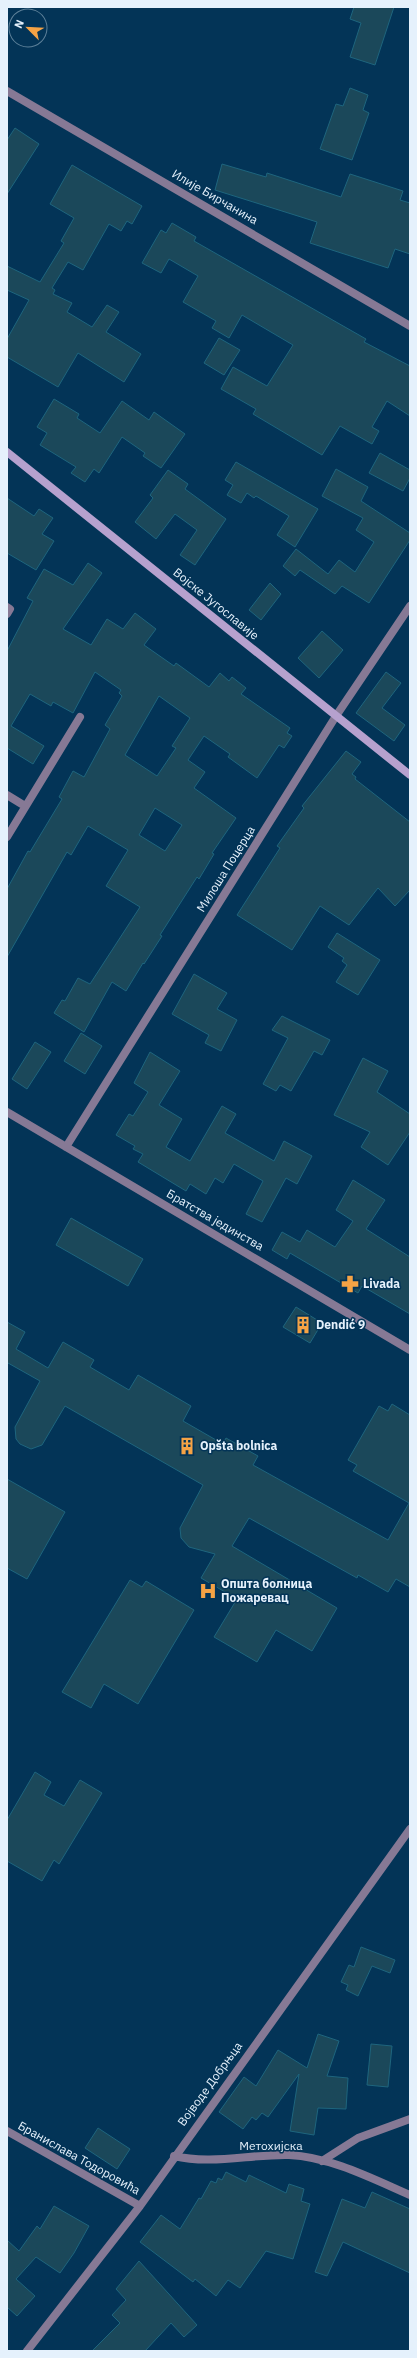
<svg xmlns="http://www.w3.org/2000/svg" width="417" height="2358" font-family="'IBM Plex Sans',sans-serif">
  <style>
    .building { fill: #1b485a; stroke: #1e657e; fill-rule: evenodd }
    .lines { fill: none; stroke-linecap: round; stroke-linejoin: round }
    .street { stroke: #867995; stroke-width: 8 }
    .secondary { stroke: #b6a1ce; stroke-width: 8 }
    .labels { text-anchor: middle; stroke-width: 3; stroke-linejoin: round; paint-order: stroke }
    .street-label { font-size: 12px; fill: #e5f1fc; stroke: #033457 }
    .poi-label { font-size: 12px; font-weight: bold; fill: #e5f1fc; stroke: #033457; text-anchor: start }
  </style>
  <rect width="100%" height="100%" fill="#033457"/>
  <path class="building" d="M354 7H394L375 65 350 57 361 23 350 19Z
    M350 88 368 95 363 110 369 113 352 160 320 149 336 104 343 106Z
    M15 128 39 144 7 194V140Z
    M222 164 266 177 267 173 341 197 350 174 403 191 400 200 410 203V254L395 249 388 268 310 243 317 222 215 190Z
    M72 165 142 206 132 224 127 221 121 231 109 224 83 270 68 262 52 288 55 290 53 294 72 303 67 312 92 327 107 305 119 312 106 332 141 354 124 382 78 353 58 387 7 357V339L29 300 7 290V266L40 282 64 243 61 241 74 218 50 204Z
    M172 223 196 237 194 241 366 339 364 342 410 366V416L387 401 372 427 379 431 372 444 340 426 322 455 253 414 256 409 221 389 233 367 267 386 293 345 242 315 229 338 212 328 216 321 183 302 198 276 169 259 161 273 142 263 161 230 166 233Z
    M219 338 240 350 224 375 204 363Z
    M54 399 79 414 77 418 100 433 122 401 149 420 154 412 185 434 161 468 143 456 145 453 122 437 99 473 94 469 85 482 71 473 76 467 40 445 47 433 37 427Z
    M380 453 410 470V478L403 491 369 473Z
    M236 462 318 509 295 547 277 535 289 516 256 496 254 498 247 493 241 503 227 495 233 485 225 480Z
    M336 469 368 487 361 501 410 533V540L369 603 342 586 335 594 300 570 295 576 283 566 296 549 328 574 339 560 355 572 374 542 356 530 363 518 322 496Z
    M168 470 188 484 185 489 226 519 195 565 180 555 197 530 175 514 156 539 135 522 153 498 150 495Z
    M7 498 34 516 39 509 53 518 42 534 54 541 36 570 7 553Z
    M88 563 102 573 63 629 91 645 107 619 123 629 135 613 156 629 144 645 174 666 176 663 209 687 220 673 229 681 232 677 246 688 241 694 290 728 287 733 292 736 284 748 279 745 257 778 228 757 230 754 204 736 188 760 205 772 194 788 236 818 212 853 214 854 199 879 197 877 160 935 162 936 144 964 143 963 126 991 112 982 84 1032 54 1013 62 1000 65 1001 78 978 90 984 140 907 106 886 128 850 88 826 71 855 67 852 7 957V889L28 851 30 852 62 799 59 797 73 771 84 777 110 729 105 725 122 696 119 693 121 690 95 672 73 713 53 702 51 706 30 694 11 726 44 746 33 764 7 748V651L33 601 27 598 44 569 73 585ZM159 696 190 718 172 746 176 748 157 776 125 755ZM155 808 182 825 165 851 139 835Z
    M270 583 281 594 261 620 249 610Z
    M322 631 343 650 319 678 298 658Z
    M386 672 401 683 382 708 405 725 394 741 356 713Z
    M346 751 361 762 352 774 356 777 355 779 410 822V890L395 906 378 888 349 925 320 906 292 950 237 915 280 848 277 846 304 808 302 806Z
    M337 933 380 960 358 995 336 982 347 965 342 961 344 958 328 947Z
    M194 974 227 993 217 1009 237 1020 221 1051 205 1043 209 1035 172 1014Z
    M282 1016 330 1040 322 1055 314 1051 291 1091 280 1085 276 1091 263 1084 288 1038 272 1030Z
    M81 1033 102 1046 85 1074 64 1061Z
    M35 1042 51 1052 27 1089 12 1079Z
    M150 1052 180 1071 159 1105 182 1119 166 1147 190 1161 222 1106 236 1114 225 1133 274 1161 284 1141 312 1156 297 1184 286 1178 262 1222 246 1214 263 1181 234 1164 223 1183 215 1178 206 1194 190 1184 186 1191 138 1162 143 1154 133 1149 135 1146 116 1135 129 1114 133 1116 148 1092 134 1083Z
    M363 1058 388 1071 377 1092 410 1114V1132L388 1165 361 1147 370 1132 334 1115Z
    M353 1180 385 1200 366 1229 410 1257V1314L362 1286 358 1293 290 1253 287 1259 272 1250 282 1232 300 1242 307 1230 335 1247 353 1221 336 1210Z
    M71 1218 143 1259 128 1286 56 1245Z
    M296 1307 322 1323 310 1343 283 1327Z
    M7 1322 25 1332 16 1349 48 1368 63 1342 94 1360 90 1367 129 1390 138 1375 191 1406 183 1421 223 1444 226 1438 258 1456 253 1465 388 1540 409 1503 353 1471 357 1465 348 1460 379 1406 388 1411 392 1404 410 1415V1587L396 1579 388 1592 358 1575 357 1578 249 1518 232 1546 337 1608 312 1651 276 1630 257 1662 214 1637 237 1599 201 1578 215 1554 189 1547 181 1538 180 1528 203 1485 65 1406 42 1445 31 1449 20 1444 16 1439 15 1427 40 1381 8 1363 7 1365Z
    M7 1479 65 1512 27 1579 7 1568Z
    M130 1580 142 1587 146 1581 194 1610 138 1704 104 1684 91 1708 62 1692Z
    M35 1772 51 1782 44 1795 64 1806 80 1780 102 1793 59 1864 54 1860 42 1881 7 1861V1820Z
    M361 1947 395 1960 390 1973 372 1966 358 1996 346 1990 348 1985 341 1982 349 1965 354 1967Z
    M318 2034 339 2041 327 2076 348 2078 346 2109 318 2108 314 2135 290 2131 299 2074 268 2117 262 2113 256 2120 252 2117 243 2129 219 2112 244 2077 256 2086 278 2050 307 2068Z
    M371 2044 392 2046 388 2087 367 2085Z
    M98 2128 130 2149 117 2169 85 2148Z
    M226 2172 246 2182 249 2175 286 2193 289 2184 304 2189 301 2201 310 2204 293 2259 266 2251 240 2288 228 2280 216 2296 195 2279 193 2282 140 2242 161 2215 180 2229 199 2198 201 2199 211 2181 216 2183 218 2178 222 2180Z
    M372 2192 410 2209V2273L343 2242 327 2276 315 2272 342 2199 365 2208Z
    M54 2206 89 2226 74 2253 60 2273 36 2257 16 2279 35 2296 17 2316 7 2307V2240L19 2251 37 2226 40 2229Z
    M139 2261 197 2325 184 2337 171 2323 145 2351H92L120 2323 112 2315 126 2300 116 2289Z"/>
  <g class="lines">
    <path class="street" d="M7 91 410 326
      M7 607 10 609 7 614
      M7 795 25 806
      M7 837 80 717
      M7 1112 410 1350
      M66 1147 336 716 410 606
      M7 2131 140 2206
      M174 2156C211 2165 251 2154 289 2155 331 2157 373 2179 410 2195
      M322 2161 358 2138 410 2119
      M27 2351 140 2206 410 1829"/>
    <path class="secondary" d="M7 452 410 775"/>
  </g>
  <defs>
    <g id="pharmacy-bare" transform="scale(1.38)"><path d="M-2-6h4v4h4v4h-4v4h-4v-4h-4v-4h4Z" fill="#f5a345" stroke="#033457" stroke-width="2.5" paint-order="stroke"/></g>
    <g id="building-bare" transform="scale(1.38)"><path d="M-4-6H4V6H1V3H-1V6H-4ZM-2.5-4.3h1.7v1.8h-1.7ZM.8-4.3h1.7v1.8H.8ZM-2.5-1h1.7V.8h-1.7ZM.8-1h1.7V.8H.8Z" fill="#f5a345" stroke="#033457" stroke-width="2.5" paint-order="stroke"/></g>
    <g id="hospital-bare" transform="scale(1.38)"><path d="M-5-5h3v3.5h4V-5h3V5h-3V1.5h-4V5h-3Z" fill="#f5a345" stroke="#033457" stroke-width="2.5" paint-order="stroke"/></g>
  </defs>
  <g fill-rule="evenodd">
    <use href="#pharmacy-bare" x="350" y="1284"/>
    <use href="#building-bare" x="303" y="1325"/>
    <use href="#building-bare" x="187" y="1446"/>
    <use href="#hospital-bare" x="208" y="1591"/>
  </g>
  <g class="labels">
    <g class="street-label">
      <text transform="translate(215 197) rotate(30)" y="4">Илије Бирчанина</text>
      <text transform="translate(216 604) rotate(39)" y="4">Војске Југославије</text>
      <text transform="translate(226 869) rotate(-58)" y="4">Милоша Поцерца</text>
      <text transform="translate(215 1220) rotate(30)" y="4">Братства јединства</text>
      <text transform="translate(210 2084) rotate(-54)" y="4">Војводе Добрњца</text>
      <text x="271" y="2150">Метохијска</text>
      <text transform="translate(79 2158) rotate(29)" y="4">Бранислава Тодоровића</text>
    </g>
    <g class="poi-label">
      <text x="363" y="1288">Livada</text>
      <text x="316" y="1329">Dendić 9</text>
      <text x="200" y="1450">Opšta bolnica</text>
      <text x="221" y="1588">Општа болница<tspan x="221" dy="14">Пожаревац</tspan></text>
    </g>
  </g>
  <rect width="417" height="2358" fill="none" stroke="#e5f1fc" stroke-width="16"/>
  <g transform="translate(28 28) rotate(294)"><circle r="19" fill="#033457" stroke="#5d8099"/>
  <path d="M0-3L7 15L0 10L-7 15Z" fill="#f5a345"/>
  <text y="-6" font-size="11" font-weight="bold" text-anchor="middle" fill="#e5f1fc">N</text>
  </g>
</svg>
